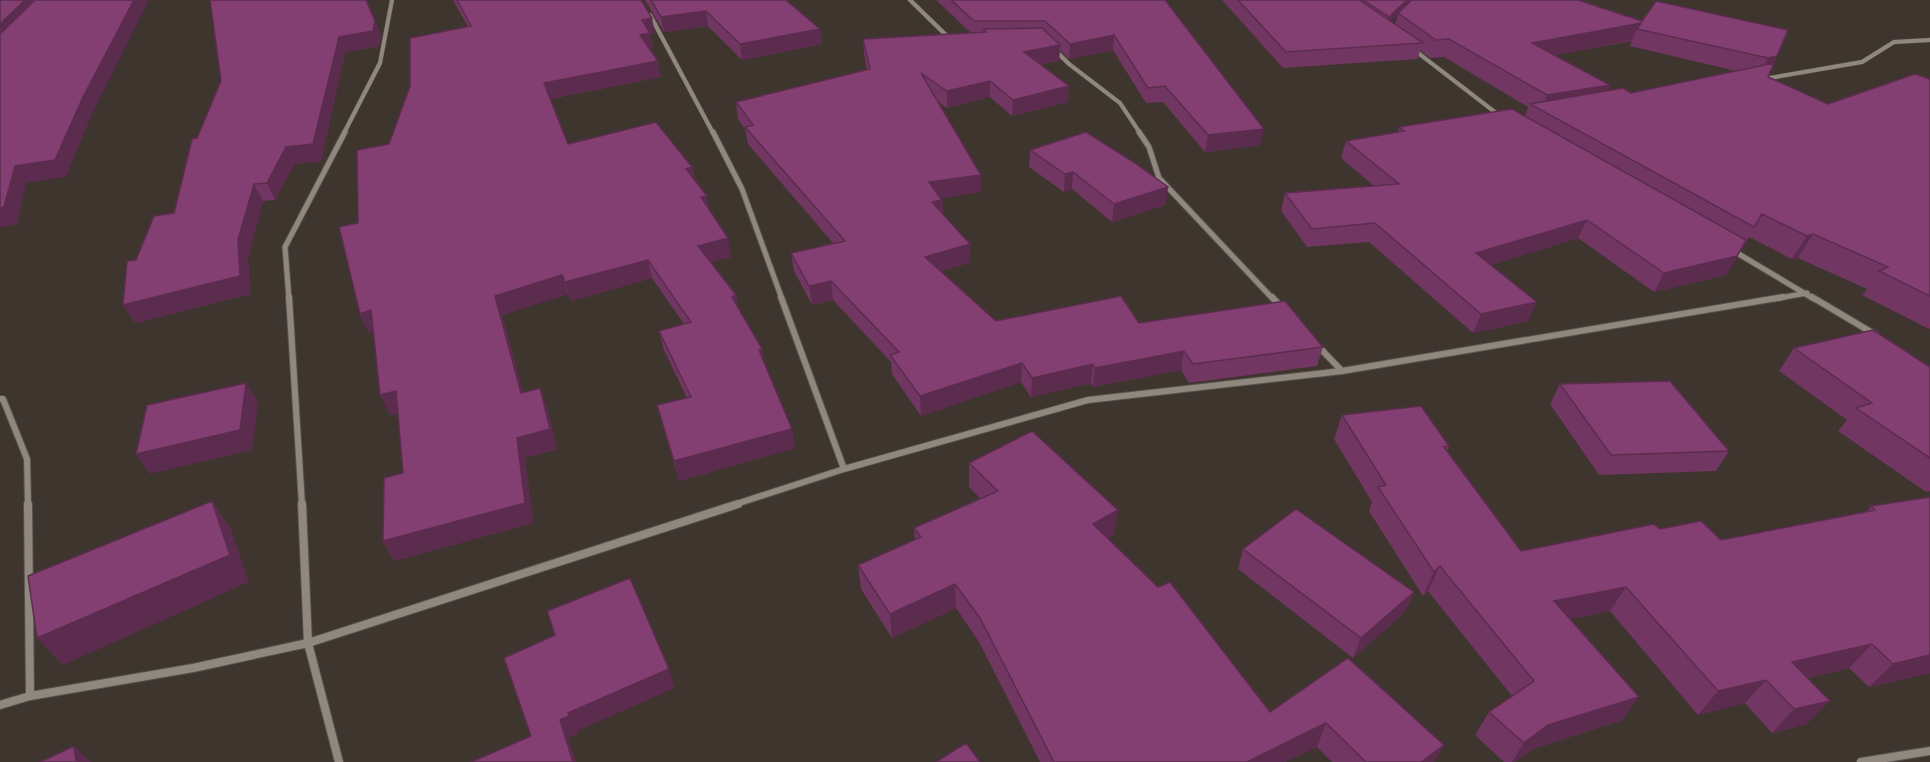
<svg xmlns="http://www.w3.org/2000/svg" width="1930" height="762" font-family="'Fira Sans Condensed',sans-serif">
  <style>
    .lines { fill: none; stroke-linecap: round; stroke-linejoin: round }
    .street-far3-casing { stroke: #58514b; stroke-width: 5 }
    .street-far2-casing { stroke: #58514b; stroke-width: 7 }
    .street-far1-casing { stroke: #58514b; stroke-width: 8 }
    .street-casing { stroke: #58514b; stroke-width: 10 }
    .street-far3 { stroke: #90877e; stroke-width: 4 }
    .street-far2 { stroke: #90877e; stroke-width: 5 }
    .street-far1 { stroke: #90877e; stroke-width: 6 }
    .street { stroke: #90877e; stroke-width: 8 }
    .wall { fill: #713661; fill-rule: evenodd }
    .shaded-wall { fill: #5c2c4f }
    .building { fill: #833f71; stroke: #5c2c4f; stroke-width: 1.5 }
  </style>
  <rect width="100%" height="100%" fill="#3e352e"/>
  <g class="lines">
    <g class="street-far3-casing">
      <path id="street-far3" d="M910 0 948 37
        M650 15 713 133
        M1413 49 1500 116
        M1055 50 1069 64 1120 103 1140 133
        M1764 79 1862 62 1894 42 1930 40
        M344 133 380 63 392 0"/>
    </g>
    <g class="street-far2-casing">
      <path id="street-far2" d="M713 132 742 189 782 299
        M1139 132 1149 147 1159 178 1273 299
        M1732 250 1814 299
        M289 299 285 247 345 132
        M1774 299 1807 293"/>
    </g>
    <g class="street-far1-casing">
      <path id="street-far1" d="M289 297 302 505
        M781 297 844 469
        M1272 297 1281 307
        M1812 297 1876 335
        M1317 345 1342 371
        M0 399H3L27 459 28 505
        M733 505 844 469 1088 400 1342 371 1783 297"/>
    </g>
    <g class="street-casing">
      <path id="street" d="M28 504 30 696
        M302 504 308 643 339 762
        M0 705 30 696 193 668 308 643 738 504
        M1861 762 1930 751"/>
    </g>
    <use href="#street-far3" class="street-far3"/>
    <use href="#street-far2" class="street-far2"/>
    <use href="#street-far1" class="street-far1"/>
    <use href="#street" class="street"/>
  </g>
  <path class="wall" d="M453 0H641L655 33 650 34 653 48 650 49 661 77 550 99 568 144 692 167 695 180 731 257 711 262 736 295 738 307 762 349 764 362 792 429 795 448 679 481 657 405 687 398 664 350 659 331 684 324 652 278 571 301 568 294 502 315 523 393 547 407 557 449 525 458 533 523 394 561 383 541 403 473 398 413 390 415 374 331 369 333 360 314 358 223 389 144 468 27Z
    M645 0H786L820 29 822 44 742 60 708 26 664 32Z
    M936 0H1165L1260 145 1205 152 1163 102 1146 103 1113 50 1069 59 1060 50 1059 61 1040 64 1068 102 1012 116 990 97 947 108 937 101 981 192 941 198 942 200 943 214 970 244 969 263 941 271 996 321 1139 323 1323 347 1317 366 1189 383 1181 370 1093 387 1091 383 1031 397 1021 382 921 416 892 374 891 362 833 300 812 305 794 271 791 253 833 243 748 144 745 129 738 119 736 102 867 70 864 54 863 39 971 33Z
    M1222 0H1410V2L1642 21 1777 56 1768 77 1828 104 1930 79V328L1929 329 1862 295 1867 289 1798 258 1792 259 1749 237 1726 275 1654 292 1578 238 1491 265 1528 321 1473 333 1369 242 1307 247 1281 211 1285 193 1374 186 1341 158 1346 141 1398 132 1399 127 1525 116 1528 107 1444 57 1430 58 1420 50 1418 59 1283 68ZM1398 15 1395 24 1391 21ZM1632 41 1630 46 1736 71 1631 93 1607 91 1610 85 1554 55Z
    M375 21 381 36 379 46 345 52 321 161 294 164 275 200 263 201 248 258 250 294 135 323 136 260 174 213 197 138Z
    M1030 150 1168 187 1165 205 1112 222 1072 189 1064 192 1029 167Z
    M1794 348 1930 367V491L1926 492 1838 431 1847 420 1779 371Z
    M1560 384 1729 451 1716 471 1599 475 1550 404Z
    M1342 415 1449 446 1447 451 1521 551 1660 529 1721 540 1867 511 1871 506 1930 497V673L1869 687 1849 668 1807 678V724L1772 733 1745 703 1698 715 1610 611 1570 619 1639 697 1622 720 1533 749 1515 762H1504L1475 735 1489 712 1512 696 1428 591 1423 596 1369 511 1372 502 1334 439Z
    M969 463 1114 534 1107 538 1270 712 1444 745 1434 762H1332L1317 747 1285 762H1040L979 642 956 608 892 638 861 589 858 565 915 540 914 528 981 499 969 487Z
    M1243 549 1414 592 1405 612 1353 658 1238 569Z"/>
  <path class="shaded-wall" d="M25 0H46L0 48V24Z
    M134 0H149L92 114 66 177 26 183 17 224 0 228V208L15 166 83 97Z
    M1407 0H1410L1409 4 1398 13V15L1387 25 1389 17Z
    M706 11 708 26 664 32 661 17Z
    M652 18 655 33 650 34 653 48 643 50 640 35 642 20Z
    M375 21 381 36 379 46 345 52 321 161 294 164 275 200 267 183 286 147 339 37Z
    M1641 23 1637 29 1632 40 1525 61 1532 43Z
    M820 29 822 44 742 60 740 44Z
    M1114 35 1113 50 1069 59 1070 44Z
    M1060 45 1059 61 1023 68 1024 52Z
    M1777 56 1767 74 1759 76 1768 58Z
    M658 61 661 77 548 99 544 83Z
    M990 81V97L947 108V91Z
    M1610 85 1602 103 1541 110 1547 95Z
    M1069 86 1068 102 1012 116 1013 100Z
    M1264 129 1260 145 1205 152 1208 135Z
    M692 167 696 185 686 169Z
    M1073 172 1072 189 1064 192 1065 174Z
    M981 175V192L930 200 929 182Z
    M254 184 263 201 248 258 250 294 135 323 123 305 238 240Z
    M1168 187 1165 205 1112 222 1114 204Z
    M707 196 710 214 701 197Z
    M942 200 943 217 932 202Z
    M1587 220 1578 238 1469 272 1476 253Z
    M1813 234 1798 258 1792 259 1807 236Z
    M728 238 731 257 702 265 698 246Z
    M1746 240 1726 275 1654 292 1664 273Z
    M970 244 969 263 926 275 925 257Z
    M648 260 652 278 571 301 565 282Z
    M562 275 568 294 502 315 528 412 521 393 495 296Z
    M831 281 833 300 812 305 809 286Z
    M736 295 739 314 732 297Z
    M1537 302 1528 321 1473 333 1481 314Z
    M371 310 380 329 369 333 360 314Z
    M762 349 765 368 759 350Z
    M1184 351 1181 370 1093 387 1095 368Z
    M1022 363 1021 382 921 416 920 396Z
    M1093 364 1091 383 1031 397 1032 378Z
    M246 383 258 402 252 450 150 474 136 454Z
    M540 388 547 407 557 449 525 458 533 523 394 561 383 541 517 438Z
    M396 391 405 411 390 415 380 395Z
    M792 429 795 448 679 481 674 461Z
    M212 501 231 529 249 582 63 665 37 638Z
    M1118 510 1114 534 1090 548 1093 524Z
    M1440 566 1428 591 1423 596 1434 572Z
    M955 584 956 608 892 638 890 614Z
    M1626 587 1610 611 1539 625 1554 601Z
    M1414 592 1405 612 1353 658 1361 638Z
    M1872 644 1849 668 1771 686 1792 662Z
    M1930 655V673L1869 687 1893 664Z
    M669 669 675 688 577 731 578 734 568 738 576 762H573L560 720 568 713Z
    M1766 680 1745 703 1698 715 1718 691Z
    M1639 697 1622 720 1533 749 1515 762H1512L1524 743 1548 725Z
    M1830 701 1807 724 1772 733 1794 709Z
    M1326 723 1317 747 1285 762H1247Z
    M1444 745 1434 762H1421Z
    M74 746 91 762H76Z"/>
  <path class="building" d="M0 0H25L0 24Z
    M35 0H134L83 97 55 160 15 166 4 207 0 208V34Z
    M210 0H366L375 21 373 31 339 37 313 144 286 147 267 183 254 184 238 240 240 276 123 305 127 261 136 260 154 216 174 213 192 139 197 138 221 81Z
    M457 0H641L652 18 642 20 650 33 640 35 658 61 544 83 568 144 656 122 692 167 686 169 707 196 701 197 728 238 698 246 736 295 732 297 762 349 759 350 792 429 674 461 657 405 691 397 659 331 691 322 648 260 565 282 562 275 495 296 521 393 540 388 550 429 517 438 525 503 383 541 384 478 403 473 396 391 380 395 371 310 360 314 339 227 358 223 357 150 389 144 410 86V38L471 26Z
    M651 0H786L820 29 740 44 706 11 661 17Z
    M951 0H1165L1264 129 1208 135 1165 86 1148 88 1114 35 1070 44 1045 21H974Z
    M1238 0H1359L1423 43 1286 52Z
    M1363 0H1407L1389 17Z
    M1412 0H1578L1642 21 1656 1 1788 30 1777 56 1768 58 1637 29 1641 23 1532 43 1610 85 1547 95 1449 39 1436 40 1398 13Z
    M1042 28 1060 45 1024 52 1069 86 1013 100 990 81 947 91 921 73 981 175 929 182 942 200 932 202 970 244 925 257 996 321 1121 296 1139 323 1285 301 1323 347 1193 364 1184 351 1095 368 1093 364 1032 378 1022 363 920 396 890 355 899 352 831 281 809 286 791 253 845 241 745 127 753 125 736 102 870 69 863 39 986 32 983 29Z
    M1774 63 1768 77 1828 104 1915 74 1930 79V296L1879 271 1888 267 1813 234 1807 236 1762 214 1754 227 1530 104 1623 88 1631 93Z
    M1512 109 1746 240 1737 256 1664 273 1587 220 1476 253 1537 302 1481 314 1375 223 1312 229 1285 193 1399 184 1346 141 1404 131 1399 127Z
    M1086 132 1135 163 1168 187 1114 204 1073 172 1065 174 1030 150Z
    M1873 330 1930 367V458L1856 408 1872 403 1794 348Z
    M1670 381 1729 451 1611 455 1560 384Z
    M246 383 240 430 136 454 147 405Z
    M1421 406 1449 446 1444 447 1521 551 1654 524 1660 529 1701 521 1721 540 1875 510 1871 506 1930 497V655L1893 664 1872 644 1792 662 1830 701 1794 709 1766 680 1718 691 1626 587 1554 601 1639 697 1548 725 1524 743 1489 712 1534 681 1440 566 1434 572 1378 487 1386 485 1342 415Z
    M1032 431 1118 510 1093 524 1158 587 1170 582 1270 712 1348 658 1444 745 1421 762H1366L1326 723 1247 762H1054L980 618 955 584 890 614 858 565 921 537 914 528 998 491 969 463Z
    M212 501 230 555 37 638 28 576Z
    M1296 509 1414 592 1361 638 1243 549Z
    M630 578 669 669 568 713 569 716 560 720 573 762H471L531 736 504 658 555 635 547 611Z
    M966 743 980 762H936Z
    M74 746 76 762H40Z"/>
</svg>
